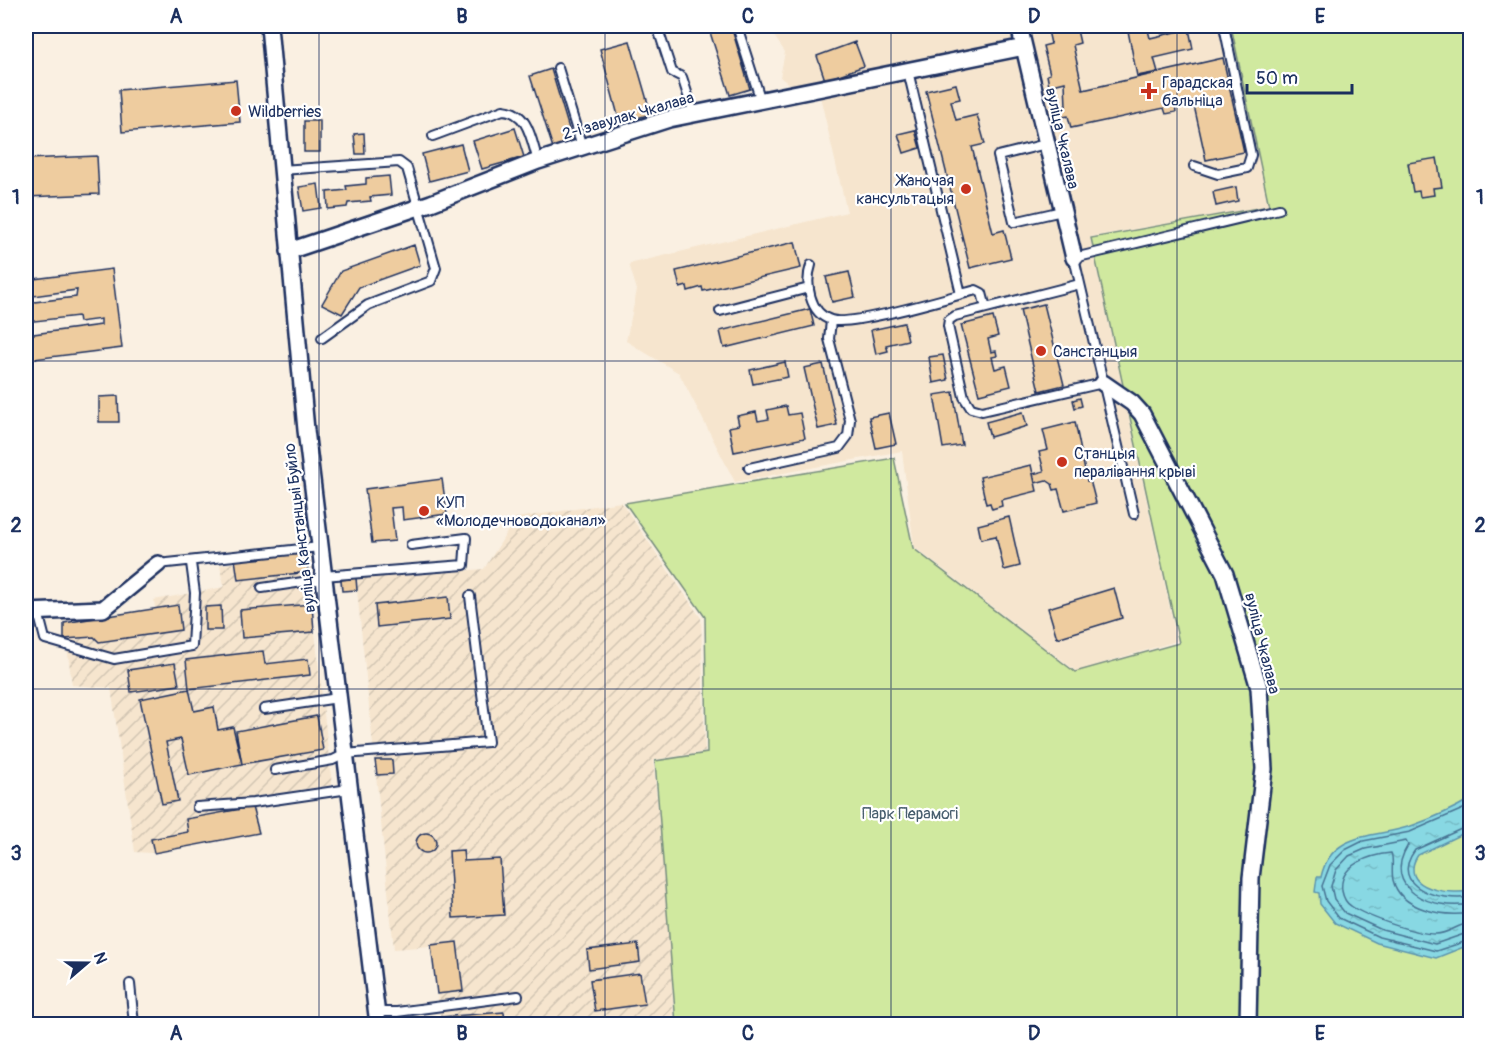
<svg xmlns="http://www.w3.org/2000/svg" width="1496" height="1050" font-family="Pangolin,sans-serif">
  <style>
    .built { fill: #f6e5ce }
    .industrial { fill: url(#industrial-furrows) }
    .green { fill: #d0e99f; stroke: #768c7e; stroke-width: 1.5 }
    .water { fill: url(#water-ripples); stroke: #5c94ae; stroke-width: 1.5 }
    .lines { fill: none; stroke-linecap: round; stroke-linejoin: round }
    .shore { stroke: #477393; stroke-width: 1.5 }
    .building { fill: #eecc9f; stroke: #1b2f5e; stroke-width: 1.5 }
    .lane-casing { stroke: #1b2f5e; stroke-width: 12 }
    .street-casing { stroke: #1b2f5e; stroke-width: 20 }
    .lane { stroke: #fff; stroke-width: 8 }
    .street { stroke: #fff; stroke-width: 15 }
    .grid { fill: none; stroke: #1b2f5e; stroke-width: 1.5; stroke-opacity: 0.55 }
    .poi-dot { fill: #c8321e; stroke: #fff; stroke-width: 2 }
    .labels { text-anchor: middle; stroke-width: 4.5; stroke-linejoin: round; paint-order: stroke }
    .poi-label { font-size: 16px; fill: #1b2f5e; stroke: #fff; text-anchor: start }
    .street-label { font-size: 16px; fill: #1b2f5e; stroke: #fff }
    .park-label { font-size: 16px; fill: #485e6e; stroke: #fff }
    .neatline { fill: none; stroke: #1b2f5e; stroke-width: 2 }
    .grid-label { font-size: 20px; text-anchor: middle; font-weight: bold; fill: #1b2f5e }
  </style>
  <defs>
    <pattern id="industrial-furrows" width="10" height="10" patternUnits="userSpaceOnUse" patternTransform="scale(1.5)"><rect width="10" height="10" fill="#f6e5ce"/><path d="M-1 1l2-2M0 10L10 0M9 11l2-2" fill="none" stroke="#d2c5b3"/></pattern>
    <pattern id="water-ripples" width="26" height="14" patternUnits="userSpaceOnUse" patternTransform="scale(1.5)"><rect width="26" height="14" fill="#88d8e3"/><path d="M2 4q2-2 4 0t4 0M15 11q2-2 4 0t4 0" fill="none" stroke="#75bac5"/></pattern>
  </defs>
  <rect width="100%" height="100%" fill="#faf0e2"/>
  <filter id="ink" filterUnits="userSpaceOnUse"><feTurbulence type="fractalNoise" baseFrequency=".0167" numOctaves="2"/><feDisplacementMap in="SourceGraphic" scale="12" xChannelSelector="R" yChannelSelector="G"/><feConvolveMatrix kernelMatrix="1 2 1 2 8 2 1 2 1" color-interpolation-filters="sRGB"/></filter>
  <g filter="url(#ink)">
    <path class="built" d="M767 26H1231L1268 206 1090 237 1177 641 1076 671 914 547 902 451 735 482 679 373 626 341 637 290 629 264 847 212 816 79 790 85 780 77 785 52Z"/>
    <path class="industrial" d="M621 502 701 618 705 752 653 760 669 921 674 1024H441L431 946 394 949 357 590 342 591 341 580 484 569 516 518Z
      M306 552 332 785 252 797 259 833 150 853 135 852 111 688 72 685 64 623 155 608 154 600 224 587 220 565Z"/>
    <path class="green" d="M1231 26H1470V1024H676L655 761 707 753 705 617 625 503 894 458 913 548 1075 672 1179 643 1091 238 1269 206Z"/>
    <path class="water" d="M1470 799V830L1418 855C1416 858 1413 864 1413 868 1412 892 1455 894 1470 891L1469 945 1436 958 1377 943 1335 923 1320 904 1319 893 1315 892 1317 877H1321C1331 831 1375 838 1411 826 1431 819 1452 810 1470 799Z"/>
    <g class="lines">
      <path class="shore" d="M1470 806 1410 832 1363 841 1345 850 1330 865 1322 886 1326 901 1339 918 1379 937 1436 951 1470 940
        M1470 825 1415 850C1387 888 1442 902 1470 897
        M1470 904C1433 911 1380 890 1408 845L1406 841 1365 849 1349 856 1336 870 1331 886 1334 899 1345 913 1382 930 1435 944 1470 932
        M1470 913C1444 917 1400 910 1393 880 1391 871 1394 858 1391 853 1371 855 1338 864 1342 891 1343 896 1346 903 1351 906 1367 917 1416 934 1435 934 1447 935 1458 924 1470 923"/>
    </g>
    <path class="building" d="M708 26H731L750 89 730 95Z
      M1047 26H1096L1077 30 1080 43 1073 45 1083 90 1223 58 1244 152 1206 160 1193 101 1175 105 1176 112 1166 114 1164 108 1071 128 1068 116 1062 117 1060 107 1066 106 1065 82 1049 86 1047 75 1050 74 1043 46 1051 44Z
      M1127 26H1147L1150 38 1189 29 1193 49 1154 58 1158 72 1137 76Z
      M630 41 651 114 620 123 600 49Z
      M855 42 864 66 825 80 817 56Z
      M551 69 573 142 553 148 530 76Z
      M236 80 240 122 122 132 119 90Z
      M956 84 960 99 951 101 956 120 977 115 985 144 972 147 993 233 1004 230 1011 258 970 268 926 91Z
      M304 121H320V152H304Z
      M515 128 524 157 482 169 473 141Z
      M915 130 920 148 904 153 898 134Z
      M364 133 365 154H356L354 134Z
      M461 144 468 171 429 181 422 154Z
      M97 156 99 194 26 197V159Z
      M1437 158 1442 187 1433 188 1434 195 1420 197 1419 191 1413 192 1408 163Z
      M389 176 391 195 370 197 371 201 348 203 347 207 328 209 327 192 347 190 346 186 366 184V178Z
      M318 184 321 208 303 211 299 187Z
      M1236 187 1238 201 1216 206 1213 192Z
      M795 242 801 268 703 291 702 287 688 291 687 286 680 288 676 271Z
      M414 245 420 265 359 287 342 314 322 304 341 271Z
      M112 269 122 348 26 360V335L101 325V319L79 322 78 316 26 322V303L76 297 77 290 26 297V280Z
      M849 272 855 297 832 302 826 277Z
      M1044 304 1064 385 1039 391 1020 310Z
      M810 309 814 326 724 348 720 331Z
      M993 317 998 336 988 339 991 352 996 351 997 356 992 357 995 369 1006 366 1011 386 979 394 961 325Z
      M904 323 908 340 886 345 888 351 876 354 871 330Z
      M943 355 948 380 933 383 929 357Z
      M785 362 788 377 753 384 750 370Z
      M823 364 837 425 818 429 804 368Z
      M953 392 962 445 943 448 934 395Z
      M118 396 119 422H99V397Z
      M1080 398 1082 406 1075 408 1073 400Z
      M786 406 788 415 800 413 805 438 734 452 729 427 739 425 737 416 756 412 758 421 769 419 767 410Z
      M1023 412 1027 426 990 437 986 422Z
      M889 413 896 444 876 448 869 417Z
      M1075 422 1087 481 1090 480 1096 503 1064 511 1058 489 1054 490 1052 484 1046 480 1035 483 1033 474 1044 471 1039 452 1048 450 1043 430Z
      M1031 465 1037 491 1001 500 1002 506 992 509 990 503 986 504 980 477Z
      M442 479 447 514 403 520 402 507 391 508 395 541 372 543 365 489Z
      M1009 517 1020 566 1004 570 996 536 981 539 978 525Z
      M306 552 308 572 238 580 235 559Z
      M356 578 357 590 342 591 341 580Z
      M1114 588 1122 618 1057 638 1048 608Z
      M448 597 450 619 377 627 375 605Z
      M312 604 314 632 242 638 240 610Z
      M178 605 181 630 99 642 94 637 64 639V623Z
      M221 606 222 630H205V607Z
      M263 651 265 664 308 659 310 675 189 689 186 660Z
      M175 663 179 685 131 692 128 670Z
      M189 689 194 711 214 707 218 730 233 727 242 764 189 775 181 739 166 742 178 801 162 804 140 699Z
      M317 716 323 750 242 764 236 731Z
      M375 760H392L393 774 377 775Z
      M252 807 259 833 154 853 151 839 188 832 186 819Z
      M416 843a10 10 0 1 1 20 0a10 10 0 1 1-20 0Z
      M463 850 464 861 500 859 504 915 453 918 449 851Z
      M457 942 463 991 437 994 431 945Z
      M638 944 640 962 589 969 587 950Z
      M640 973 645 1004 595 1011 590 980Z
      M504 1012 505 1024H441V1017Z"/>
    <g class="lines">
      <g class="lane-casing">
        <path id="lane" d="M657 26 672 72 682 77 694 114
          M737 26 761 101
          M558 68 582 147
          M908 71 961 294
          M433 136 503 110C529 112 531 140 538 161
          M1046 144 998 156 1014 222 1062 211
          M1194 166 1218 174 1247 168 1251 155 1224 26
          M281 170 399 162 407 168 436 268 431 281 368 305 322 338
          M811 265C805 283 809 313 831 320 851 327 951 297 976 290L982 293 986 308
          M1080 284 955 316 949 320 948 326 964 397 971 408 982 411 1103 383
          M720 311 809 288
          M749 468 839 448 848 436 850 420 829 339 831 321
          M1134 514 1074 258 1279 209
          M158 564 320 547
          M323 576 464 565 466 538 411 545
          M262 588 323 579
          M38 612 45 639 114 659 192 646 195 593 191 563
          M264 709 338 698
          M275 770 333 760 345 754 488 742 470 596
          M197 807 253 803 349 789
          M130 984 134 1024
          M377 1012H397L518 996"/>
      </g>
      <g class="street-casing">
        <path id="street" d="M269 26 306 430 378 1024
          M1019 26 1074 258
          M289 251 431 203 538 161 669 119 1024 47
          M1103 383 1132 403 1142 414 1225 574 1259 688 1264 769 1251 878 1248 1024
          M26 612 103 609 158 564"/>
      </g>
      <use href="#lane" class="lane"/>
      <use href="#street" class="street"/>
    </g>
  </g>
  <path class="grid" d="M319 26V1024M605 26V1024M891 26V1024M1177 26V1024M26 361H1470M26 689H1470"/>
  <g class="poi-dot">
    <path d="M1146 82h6v6h6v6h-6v6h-6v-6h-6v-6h6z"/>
    <circle cx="236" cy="111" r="6"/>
    <circle cx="966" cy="189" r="6"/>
    <circle cx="1041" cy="351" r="6"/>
    <circle cx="1062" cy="462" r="6"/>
    <circle cx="424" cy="511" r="6"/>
  </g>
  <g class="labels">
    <g class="poi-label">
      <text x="1162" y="88">Гарадская<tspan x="1162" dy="18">бальніца</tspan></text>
      <text x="248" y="117">Wildberries</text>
      <text x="954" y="186" text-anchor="end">Жаночая<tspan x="954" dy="18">кансультацыя</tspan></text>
      <text x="1053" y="357">Санстанцыя</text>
      <text x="1074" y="459">Станцыя<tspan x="1074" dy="18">пералівання крыві</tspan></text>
      <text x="436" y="508">КУП<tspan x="436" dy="18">«Молодечноводоканал»</tspan></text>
    </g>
    <g class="street-label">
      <text transform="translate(628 115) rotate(-16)" y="6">2-і завулак Чкалава</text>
      <text transform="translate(1063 138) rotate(77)" y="6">вуліца Чкалава</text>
      <text transform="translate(299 528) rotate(-97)" y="6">вуліца Канстанцыі Буйло</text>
      <text transform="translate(1263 643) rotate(76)" y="6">вуліца Чкалава</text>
    </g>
    <g class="park-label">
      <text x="910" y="819">Парк Перамогі</text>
    </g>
  </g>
  <rect width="1496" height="1050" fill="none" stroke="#fff" stroke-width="66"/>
  <g transform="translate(87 963) rotate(70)" stroke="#ffffff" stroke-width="4.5" paint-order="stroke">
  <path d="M0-4.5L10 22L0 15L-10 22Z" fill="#1b2f5e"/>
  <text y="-9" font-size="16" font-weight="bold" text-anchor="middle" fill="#1b2f5e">N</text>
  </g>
  <path d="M1247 84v9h105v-9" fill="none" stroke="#1b2f5e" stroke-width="3"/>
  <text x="1256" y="84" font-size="18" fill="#1b2f5e" stroke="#ffffff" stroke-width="4.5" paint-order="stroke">50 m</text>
  <rect x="33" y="33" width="1430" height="984" class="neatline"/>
  <g class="grid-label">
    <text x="176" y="23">A</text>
    <text x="462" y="23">B</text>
    <text x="748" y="23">C</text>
    <text x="1034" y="23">D</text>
    <text x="1320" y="23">E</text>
    <text x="16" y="204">1</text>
    <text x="1480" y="204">1</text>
    <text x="16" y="532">2</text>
    <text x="1480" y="532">2</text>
    <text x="16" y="860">3</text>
    <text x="1480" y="860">3</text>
    <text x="176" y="1040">A</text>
    <text x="462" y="1040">B</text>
    <text x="748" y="1040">C</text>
    <text x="1034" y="1040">D</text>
    <text x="1320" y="1040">E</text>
  </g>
</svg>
